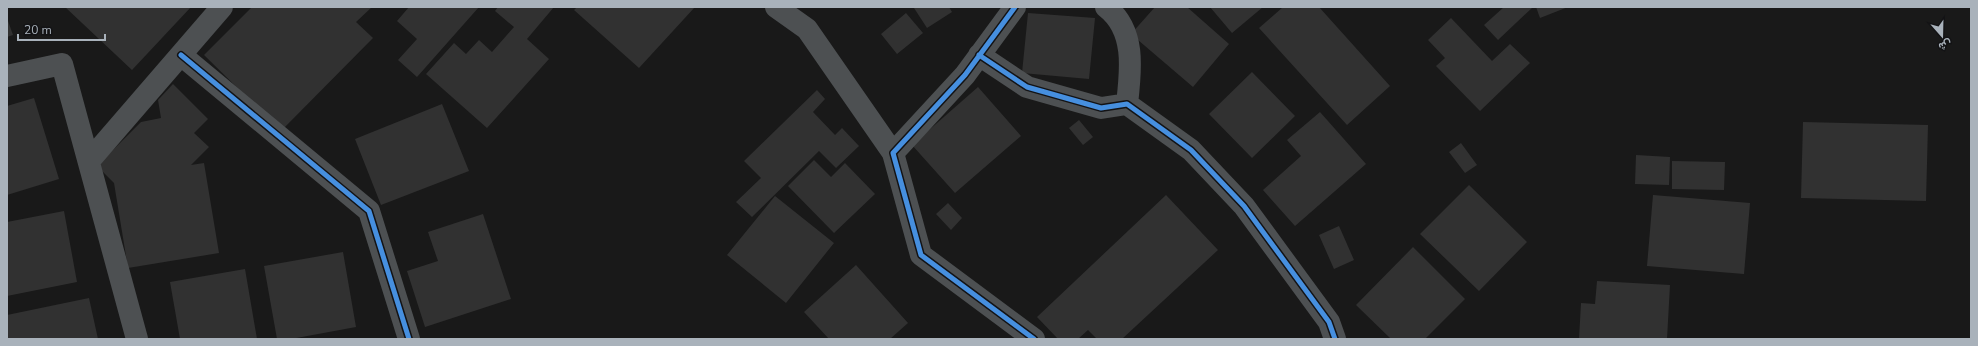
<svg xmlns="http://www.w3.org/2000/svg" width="1978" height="346" font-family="'Nunito Sans',Vazirmatn,sans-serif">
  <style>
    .building { fill: #313131 }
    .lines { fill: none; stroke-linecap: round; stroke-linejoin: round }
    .minor { stroke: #4d5052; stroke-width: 22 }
    .cycleway-casing { stroke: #131315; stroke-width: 8 }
    .cycleway { stroke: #468fdf; stroke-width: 5 }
  </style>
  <rect width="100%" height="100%" fill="#191919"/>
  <path class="building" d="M65 7H191L132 70Z
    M252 7H372L356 22 373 38 281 131 204 55Z
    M409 7H479L417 77 398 60 417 39 397 21Z
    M498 7H554L527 39 549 59 487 128 426 74 454 43 466 54 479 40 492 52 514 27 495 11Z
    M577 7H695L639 68 574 10Z
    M915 7H949L952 12 927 28 914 8Z
    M1155 7H1187L1229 44 1193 87 1131 34Z
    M1210 7H1263L1232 33Z
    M1283 7H1319L1390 86 1347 125 1259 28Z
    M1504 7H1533L1498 40 1484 25Z
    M1536 7H1568L1540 18Z
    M906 13 923 33 897 54 881 34Z
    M1028 13 1095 18 1089 79 1022 73Z
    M7 18 13 35 7 37Z
    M1451 18 1492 61 1510 44 1530 63 1480 111 1436 66 1445 58 1428 40Z
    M1252 72 1295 116 1252 158 1209 114Z
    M173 84 208 119 194 133 209 147 191 165 204 163 219 253 128 268 114 183 97 166 141 122 161 118 158 100Z
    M978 87 1021 136 955 193 912 145Z
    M817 90 825 99 813 112 835 135 842 128 859 146 836 168 819 151 752 217 736 202 761 178 744 161Z
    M34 98 59 179 7 195V106Z
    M442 104 469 171 381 205 355 139Z
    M1320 112 1366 164 1295 226 1263 190 1301 156 1287 140Z
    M1079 120 1093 137 1083 145 1069 128Z
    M1803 122 1928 125 1926 201 1801 198Z
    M1461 143 1477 165 1465 173 1449 152Z
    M1636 155 1670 157 1669 185 1635 184Z
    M814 160 831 177 845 163 875 194 834 233 788 186Z
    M1672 161 1725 162 1724 190 1672 189Z
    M1469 185 1527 242 1479 291 1420 234Z
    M1166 195 1218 250 1122 339H1097L1088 330 1078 339H1058L1037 317Z
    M1653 195 1750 203 1744 274 1647 266Z
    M775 196 834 243 786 303 727 255Z
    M948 203 962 218 951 230 936 214Z
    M64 211 77 282 7 296V222Z
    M483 214 511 299 425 327 407 271 438 261 428 232Z
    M1339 226 1354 260 1334 269 1319 235Z
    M1413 247 1465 299 1425 339H1391L1356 305Z
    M343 252 356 327 291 339H277L264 266Z
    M856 265 908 323 890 339H829L804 312Z
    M245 269 257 339H180L170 282Z
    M1597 281 1670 285 1667 339H1579L1581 303 1595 304Z
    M89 298 98 339H7V315Z"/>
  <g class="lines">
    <path class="minor" d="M776 7 807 29 893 153
      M1015 7 965 75 893 153 921 255 1034 339
      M1106 7C1136 30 1131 70 1127 104
      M181 55 369 211 409 339
      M979 55 1027 87 1101 108 1127 104 1191 150 1244 206 1329 322 1335 339
      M7 76 62 64 137 339
      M89 161 222 7"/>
    <g class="cycleway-casing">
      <path id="cycleway" d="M1015 7 965 75 893 153 921 255 1034 339
        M181 55 369 211 409 339
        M979 55 1027 87 1101 108 1127 104 1191 150 1244 206 1329 322 1335 339"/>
    </g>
    <use href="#cycleway" class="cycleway"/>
  </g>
  <rect width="1978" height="346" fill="none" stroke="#a9b2bb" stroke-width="16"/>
  <g transform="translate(1942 36) rotate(160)" stroke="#131315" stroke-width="3" paint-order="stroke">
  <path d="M0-3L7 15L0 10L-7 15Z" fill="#a9b2bb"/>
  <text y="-6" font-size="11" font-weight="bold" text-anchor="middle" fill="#a9b2bb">ش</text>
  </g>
  <path d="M18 34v6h87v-6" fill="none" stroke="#a9b2bb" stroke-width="2"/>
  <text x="24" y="34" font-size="12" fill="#a9b2bb" stroke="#131315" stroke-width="3" paint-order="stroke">20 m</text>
</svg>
